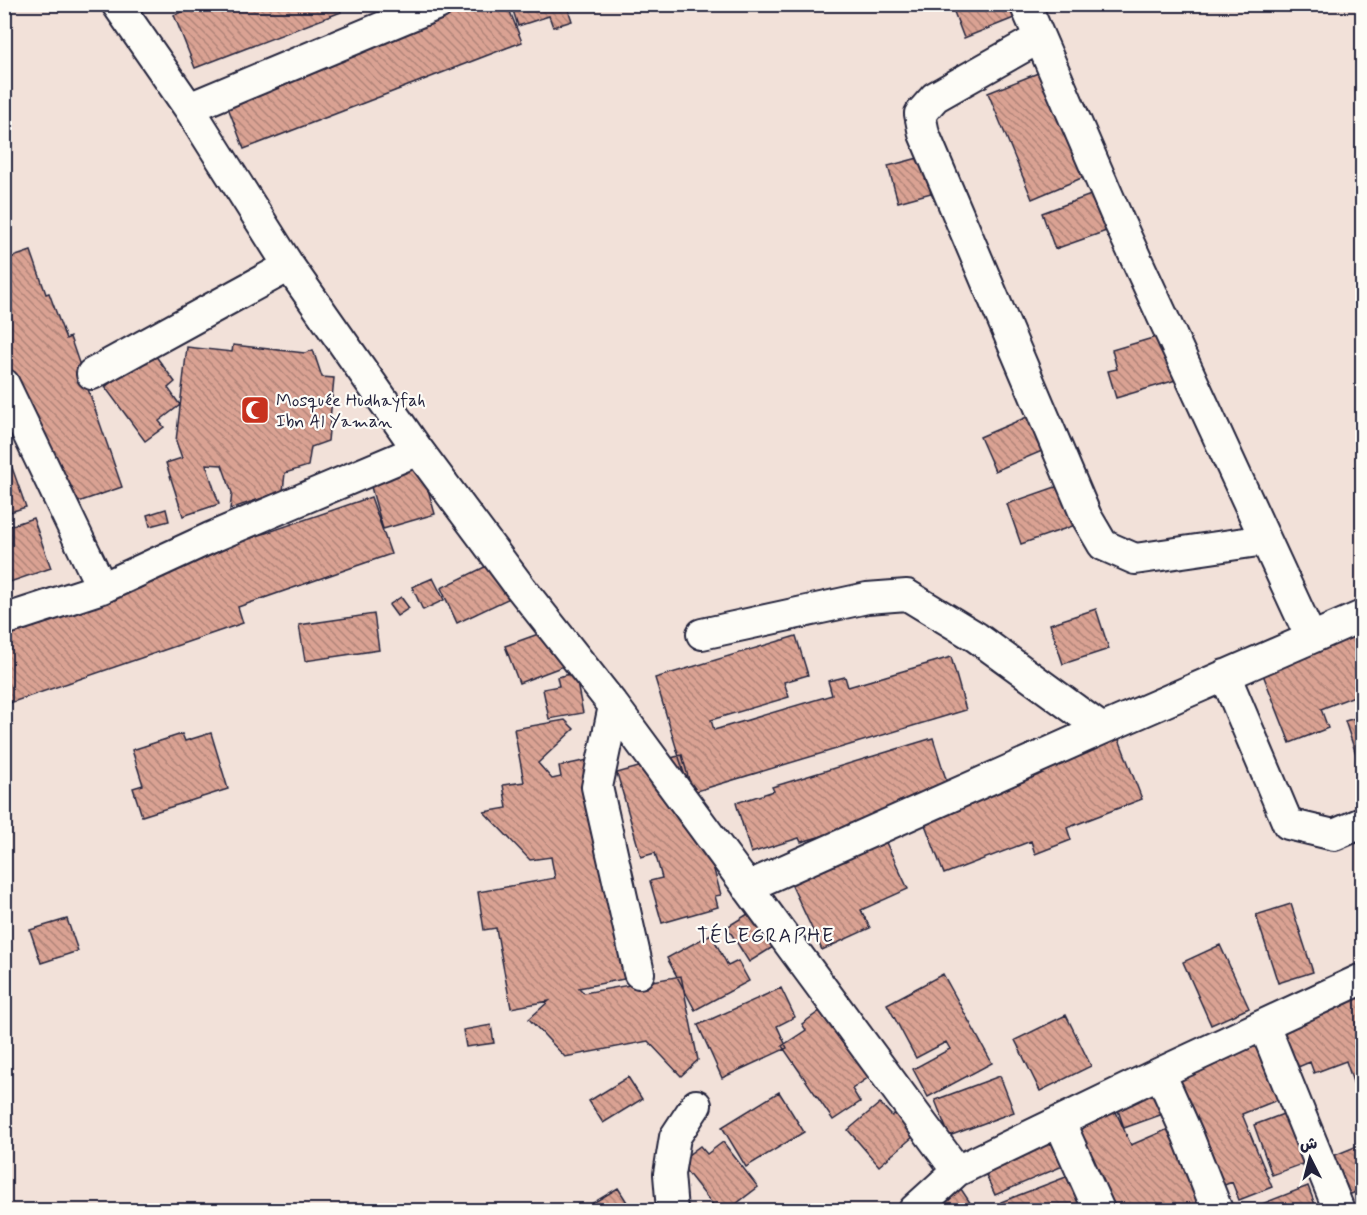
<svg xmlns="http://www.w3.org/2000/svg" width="1367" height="1215" font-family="Mynerve,'Playpen Sans Arabic',sans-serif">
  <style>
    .building { fill: url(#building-back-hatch); stroke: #22223b; stroke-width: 1.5 }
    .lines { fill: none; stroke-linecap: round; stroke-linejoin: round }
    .street-casing { stroke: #22223b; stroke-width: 34 }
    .street { stroke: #fdfcf7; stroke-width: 30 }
    .labels { text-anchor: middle; stroke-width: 4.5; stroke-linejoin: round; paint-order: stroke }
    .poi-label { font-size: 18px; fill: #22223b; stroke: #fdfcf7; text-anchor: start }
    .neighbourhood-label { font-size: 20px; letter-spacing: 1.5px; fill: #22223b; stroke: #fdfcf7 }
  </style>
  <defs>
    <pattern id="building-back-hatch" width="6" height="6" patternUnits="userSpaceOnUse" patternTransform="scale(1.5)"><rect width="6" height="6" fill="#daa293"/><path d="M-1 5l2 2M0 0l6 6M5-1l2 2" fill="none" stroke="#b08479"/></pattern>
  </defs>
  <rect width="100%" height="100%" fill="#f2e1d9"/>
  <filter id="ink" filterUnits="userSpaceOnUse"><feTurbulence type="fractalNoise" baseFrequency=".0167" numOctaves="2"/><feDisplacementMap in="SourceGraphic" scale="12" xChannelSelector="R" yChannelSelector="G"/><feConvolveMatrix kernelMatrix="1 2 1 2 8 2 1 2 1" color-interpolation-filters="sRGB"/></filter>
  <g filter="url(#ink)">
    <path class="building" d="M201 4H338L341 12 195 68 174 15Z
      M426 4H507L522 42 244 149 219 84Z
      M511 4H583L568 9 572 21 553 27 549 16 518 26Z
      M951 4H1020L1024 14 964 38Z
      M1048 69 1091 174 1032 199 988 93Z
      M922 157 931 193 898 202 888 166Z
      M1099 192 1112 229 1055 249 1042 213Z
      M31 251 46 294 49 293 66 339 70 337 122 487 55 510 4 365V260Z
      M1163 335 1176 380 1116 398 1108 371 1117 369 1112 350Z
      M233 345 305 353 313 350 322 377 334 378 328 441 311 447 308 466 285 473 283 491 230 509 232 493 222 465 206 464 219 504 183 516 166 463 182 458 176 441 187 347 232 352Z
      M152 351 175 382 168 388 180 405 159 421 164 427 145 441 105 387Z
      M1034 414 1049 448 995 471 980 437Z
      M4 445 26 507 4 514Z
      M421 465 435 514 383 529 369 480Z
      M1067 483 1081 523 1021 544 1007 504Z
      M371 497 391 554 238 607 243 623 4 705V623Z
      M166 509 169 521 150 526 147 515Z
      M33 518 51 568 4 584V528Z
      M495 562 512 597 457 623 441 588Z
      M433 578 444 600 423 610 412 587Z
      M401 597 409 608 397 616 389 605Z
      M1096 609 1109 649 1063 664 1050 624Z
      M374 614 379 650 305 661 299 625Z
      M1362 626V693L1321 709 1328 728 1290 743 1260 667Z
      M555 628 569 664 519 683 505 646Z
      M796 636 808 675 784 682 789 697 711 720 714 730 832 695 828 681 845 677 848 687 951 657 966 710 690 793 655 678Z
      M575 673 583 713 549 719 543 689 559 686 557 677Z
      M1362 716V772L1345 721Z
      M565 720 574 729 538 763 552 779 561 777 559 766 598 758 639 976 579 988 584 993 681 976 698 1060 681 1076 648 1041 565 1057 529 1019 549 1001 511 1008 496 928 484 930 478 892 555 878 551 857 530 860 484 812 507 808 503 785 524 782 514 729Z
      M211 733 228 789 142 816 133 788 143 785 132 750 182 734 185 741Z
      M1117 734 1142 799 1067 828 1071 840 1035 854 1031 841 944 874 922 817Z
      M933 738 950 792 881 819 801 842 799 838 751 853 736 803 774 791 772 787Z
      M682 755 721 895 715 896 718 907 662 923 650 881 662 878 655 853 641 857 617 773Z
      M881 832 908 889 861 910 870 928 822 950 787 875Z
      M767 902 789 937 749 962 727 927Z
      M1291 904 1313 972 1278 983 1256 915Z
      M67 919 78 951 41 963 30 930Z
      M711 934 728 966 738 961 749 981 695 1010 667 958Z
      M1220 945 1249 1008 1211 1025 1183 962Z
      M943 974 992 1063 928 1097 913 1069 950 1049 946 1042 916 1058 887 1004Z
      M781 988 795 1017 777 1026 787 1048 722 1078 698 1025Z
      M1362 991V1109L1346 1061 1314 1073 1310 1062 1291 1070 1274 1022Z
      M835 1000 882 1068 852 1089 860 1102 833 1120 782 1046 806 1030 802 1024Z
      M1066 1015 1091 1066 1040 1091 1015 1040Z
      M491 1025 494 1043 466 1047 463 1030Z
      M1260 1036 1285 1097 1242 1114 1272 1187 1239 1200 1232 1182 1222 1186 1175 1071Z
      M1000 1076 1014 1112 949 1136 935 1100Z
      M628 1077 642 1099 603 1123 589 1101Z
      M1154 1088 1163 1114 1124 1128 1115 1101Z
      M779 1092 804 1132 746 1167 722 1127Z
      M1111 1101 1131 1145 1173 1127 1210 1210H1114L1072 1118Z
      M880 1103 892 1116 902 1108 921 1130 879 1166 848 1130Z
      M1294 1110 1313 1160 1272 1175 1254 1125Z
      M1058 1129 1072 1162 995 1195 980 1162Z
      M723 1142 758 1187 728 1210H717L679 1162 700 1146 707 1154Z
      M1362 1144V1190L1348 1195 1333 1156Z
      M949 1171 975 1210H908L902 1202Z
      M1079 1172 1093 1210H1004L1001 1202Z
      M1308 1186 1317 1210H1249V1209Z
      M618 1188 632 1210H583V1209Z"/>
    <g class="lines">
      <g class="street-casing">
        <path id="street" d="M117 4 189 108 289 266 418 450 520 587 614 706 957 1171 914 1210
          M1025 4 1120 224 1311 638
          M1039 38 935 97 920 114 924 134 1086 516 1103 545 1135 559 1265 540
          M189 108 438 4
          M92 374 289 266
          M4 384 102 588
          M4 620 102 588 210 538 418 450
          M702 634 867 598 907 595 976 637 1102 729
          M1225 675 1288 824 1334 835 1362 823
          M614 706 597 787 639 973
          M747 887 1102 729 1362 616
          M1264 1025 1339 1210
          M1160 1073 1188 1136 1217 1210
          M1060 1123 1099 1210
          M957 1171 1160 1073 1362 979
          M672 1210 669 1174 675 1137 696 1105"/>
      </g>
      <use href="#street" class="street"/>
    </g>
  </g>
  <defs>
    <g id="mosque-square" transform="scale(1.5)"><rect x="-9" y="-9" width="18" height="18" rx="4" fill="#c8321e" stroke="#fdfcf7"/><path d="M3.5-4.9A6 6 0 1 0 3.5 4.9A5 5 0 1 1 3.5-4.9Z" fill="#fff"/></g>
  </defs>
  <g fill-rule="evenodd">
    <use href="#mosque-square" x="255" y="410"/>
  </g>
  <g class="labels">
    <g class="poi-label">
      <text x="276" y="406">Mosquée Hudhayfah<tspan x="276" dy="21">Ibn Al Yaman</tspan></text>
    </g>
    <g class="neighbourhood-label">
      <text x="766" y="942">TÉLEGRAPHE</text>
    </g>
  </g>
  <rect width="1367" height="1215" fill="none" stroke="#fdfcf7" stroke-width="24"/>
  <rect x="12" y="12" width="1343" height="1191" fill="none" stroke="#22223b" stroke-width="2" filter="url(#ink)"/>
  <g transform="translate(1310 1158) rotate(354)" stroke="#fdfcf7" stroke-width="4.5" paint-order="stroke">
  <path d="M0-4.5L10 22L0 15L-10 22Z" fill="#22223b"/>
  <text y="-9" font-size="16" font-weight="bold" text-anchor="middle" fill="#22223b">ش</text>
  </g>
</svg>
